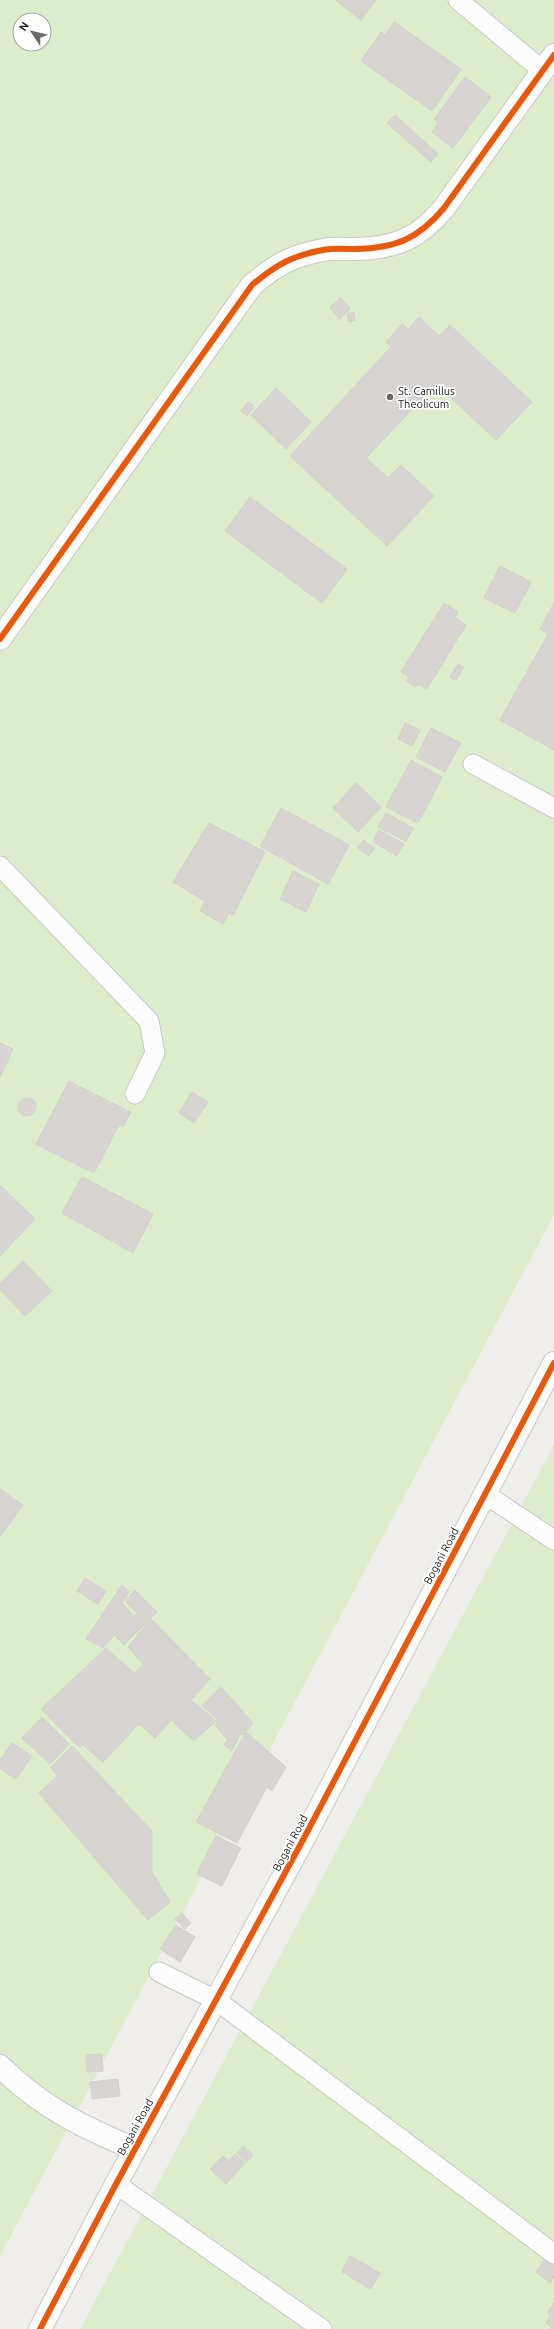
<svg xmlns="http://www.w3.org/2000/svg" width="554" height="2329" font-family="Ubuntu,sans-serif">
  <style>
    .grass { fill: #ddeccb; fill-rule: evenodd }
    .building { fill: #d7d4d2; stroke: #d3d0cc }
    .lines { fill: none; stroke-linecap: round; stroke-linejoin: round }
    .service-casing { stroke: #c9c8c7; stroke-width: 21 }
    .minor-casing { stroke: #c9c8c7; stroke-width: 24 }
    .service { stroke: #fdfcfc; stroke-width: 19 }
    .minor { stroke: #fdfcfc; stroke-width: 22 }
    .cycleway-casing { stroke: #fff; stroke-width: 8 }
    .cycleway { stroke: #e8590c; stroke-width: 6 }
    .poi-dot { fill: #6a6968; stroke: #fff; stroke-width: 1.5 }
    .labels { text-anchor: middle; stroke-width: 3.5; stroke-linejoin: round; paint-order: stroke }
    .poi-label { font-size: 11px; fill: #222; stroke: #fff; text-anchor: start }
    .street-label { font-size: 11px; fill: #222; stroke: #fff }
  </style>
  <rect width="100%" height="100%" fill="#f0eeeb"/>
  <path class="grass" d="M0 0H554V1215L0 2256ZM20 20H44V44H20Z
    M554 1445V2329H80Z"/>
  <path class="building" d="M335 0H376L361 20Z
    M394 22 461 69 432 111 361 61 381 32 385 35Z
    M465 77 491 97 453 148 432 132 438 123 434 119Z
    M395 115 438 154 431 162 387 123Z
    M341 298 350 309 339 319 330 307Z
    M354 312 355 320 349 322 347 314Z
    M419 317 439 336 450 325 532 402 496 440 436 384 366 458 388 478 401 465 434 496 387 546 290 456 391 347 386 342 402 324 408 329Z
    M276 388 311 422 286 449 251 415Z
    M248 402 254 406 247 416 241 411Z
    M250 497 347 569 322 603 225 531Z
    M500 566 531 582 515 613 484 598Z
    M444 603 458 612 455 617 466 625 427 689 417 684 416 687 406 681 409 677 401 672Z
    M554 603V750L500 720 548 634 540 629Z
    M458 664 464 667 456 680 450 677Z
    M405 723 420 730 412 746 398 739Z
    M431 728 461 743 445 772 416 757Z
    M411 760 442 777 418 823 386 807Z
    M356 783 381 807 358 832 333 808Z
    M281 808 349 845 328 884 260 846Z
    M386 813 413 828 406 841 378 827Z
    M209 823 265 852 233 915 229 913 223 924 200 911 205 901 173 882Z
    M379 830 404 844 397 856 373 842Z
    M363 840 375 848 369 856 358 848Z
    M293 871 319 884 306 912 280 899Z
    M0 1043 13 1049 0 1077Z
    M69 1081 131 1112 123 1127 119 1125 94 1173 36 1144Z
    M192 1092 208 1102 194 1123 179 1113Z
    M18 1107a9 9 0 1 1 18 0a9 9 0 1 1-18 0Z
    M82 1177 153 1214 133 1253 62 1213Z
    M0 1185 35 1219 0 1256Z
    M23 1261 52 1291 25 1316 0 1290V1284Z
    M0 1489 23 1505 0 1537Z
    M85 1578 106 1591 98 1604 77 1591Z
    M122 1585 129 1592 122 1603 133 1615 103 1648 86 1639Z
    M135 1590 157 1612 124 1645 115 1636 137 1613 125 1601Z
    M151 1619 210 1679 191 1700 216 1721 194 1741 171 1720 155 1738 139 1724 103 1762 82 1744 80 1748 41 1709 106 1648 134 1673 144 1665 128 1647Z
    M221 1687 253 1723 243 1735 241 1733 232 1751 224 1745 228 1740 215 1725 218 1720 202 1706Z
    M42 1717 69 1744 50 1764 22 1738Z
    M246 1732 286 1767 272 1791 267 1787 237 1843 196 1822Z
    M12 1743 32 1756 16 1779 0 1769V1760Z
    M72 1746 152 1831V1872L170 1902 148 1920 39 1793 57 1776 51 1767Z
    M216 1836 241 1848 222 1886 197 1874Z
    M182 1913 191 1923 185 1929 175 1919Z
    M176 1925 195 1937 180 1962 160 1949Z
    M102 2054 103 2071 87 2072 86 2055Z
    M118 2079 120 2096 92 2099 90 2082Z
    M243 2146 253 2155 247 2162 237 2153Z
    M235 2154 245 2163 226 2184 210 2169 223 2156 229 2161Z
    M350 2256 380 2273 371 2289 342 2272Z
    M545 2259 554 2265V2277L550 2283 536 2272Z
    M554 2303V2329H552L546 2323 551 2315 547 2313Z"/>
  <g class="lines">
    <g class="service-casing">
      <path id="service" d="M458 0 543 71
        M473 764 554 808
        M0 866 149 1021 155 1053 135 1094
        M485 1494 554 1540
        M159 1972 216 2000 554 2254
        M116 2184 322 2329"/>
    </g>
    <g class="minor-casing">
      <path id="minor" d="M0 639 252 285C276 265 291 256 323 250 333 248 345 249 356 249 396 248 418 239 444 208L554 55
        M0 2066C41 2107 82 2127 135 2149
        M40 2329 116 2184 304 1838 554 1363"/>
    </g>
    <use href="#service" class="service"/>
    <use href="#minor" class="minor"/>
    <g class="cycleway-casing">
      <path id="cycleway" d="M0 639 252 285C276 265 291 256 323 250 333 248 345 249 356 249 396 248 418 239 444 208L554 55
        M40 2329 116 2184 304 1838 554 1363"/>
    </g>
    <use href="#cycleway" class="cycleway"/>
  </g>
  <circle class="poi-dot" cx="390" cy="397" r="4"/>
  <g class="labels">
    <g class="poi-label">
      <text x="398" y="395">St. Camillus<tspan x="398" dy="13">Theolicum</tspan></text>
    </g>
    <g class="street-label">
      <text transform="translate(441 1556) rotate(-62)" y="4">Bogani Road</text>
      <text transform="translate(290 1843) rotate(-62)" y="4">Bogani Road</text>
      <text transform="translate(135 2127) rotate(-61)" y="4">Bogani Road</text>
    </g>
  </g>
  <g transform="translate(32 32) rotate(305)"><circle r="19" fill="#ffffff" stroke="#a7a7a7"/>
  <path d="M0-3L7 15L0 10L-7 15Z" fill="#6a6968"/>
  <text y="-6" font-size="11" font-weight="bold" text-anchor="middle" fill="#222222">N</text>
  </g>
</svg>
